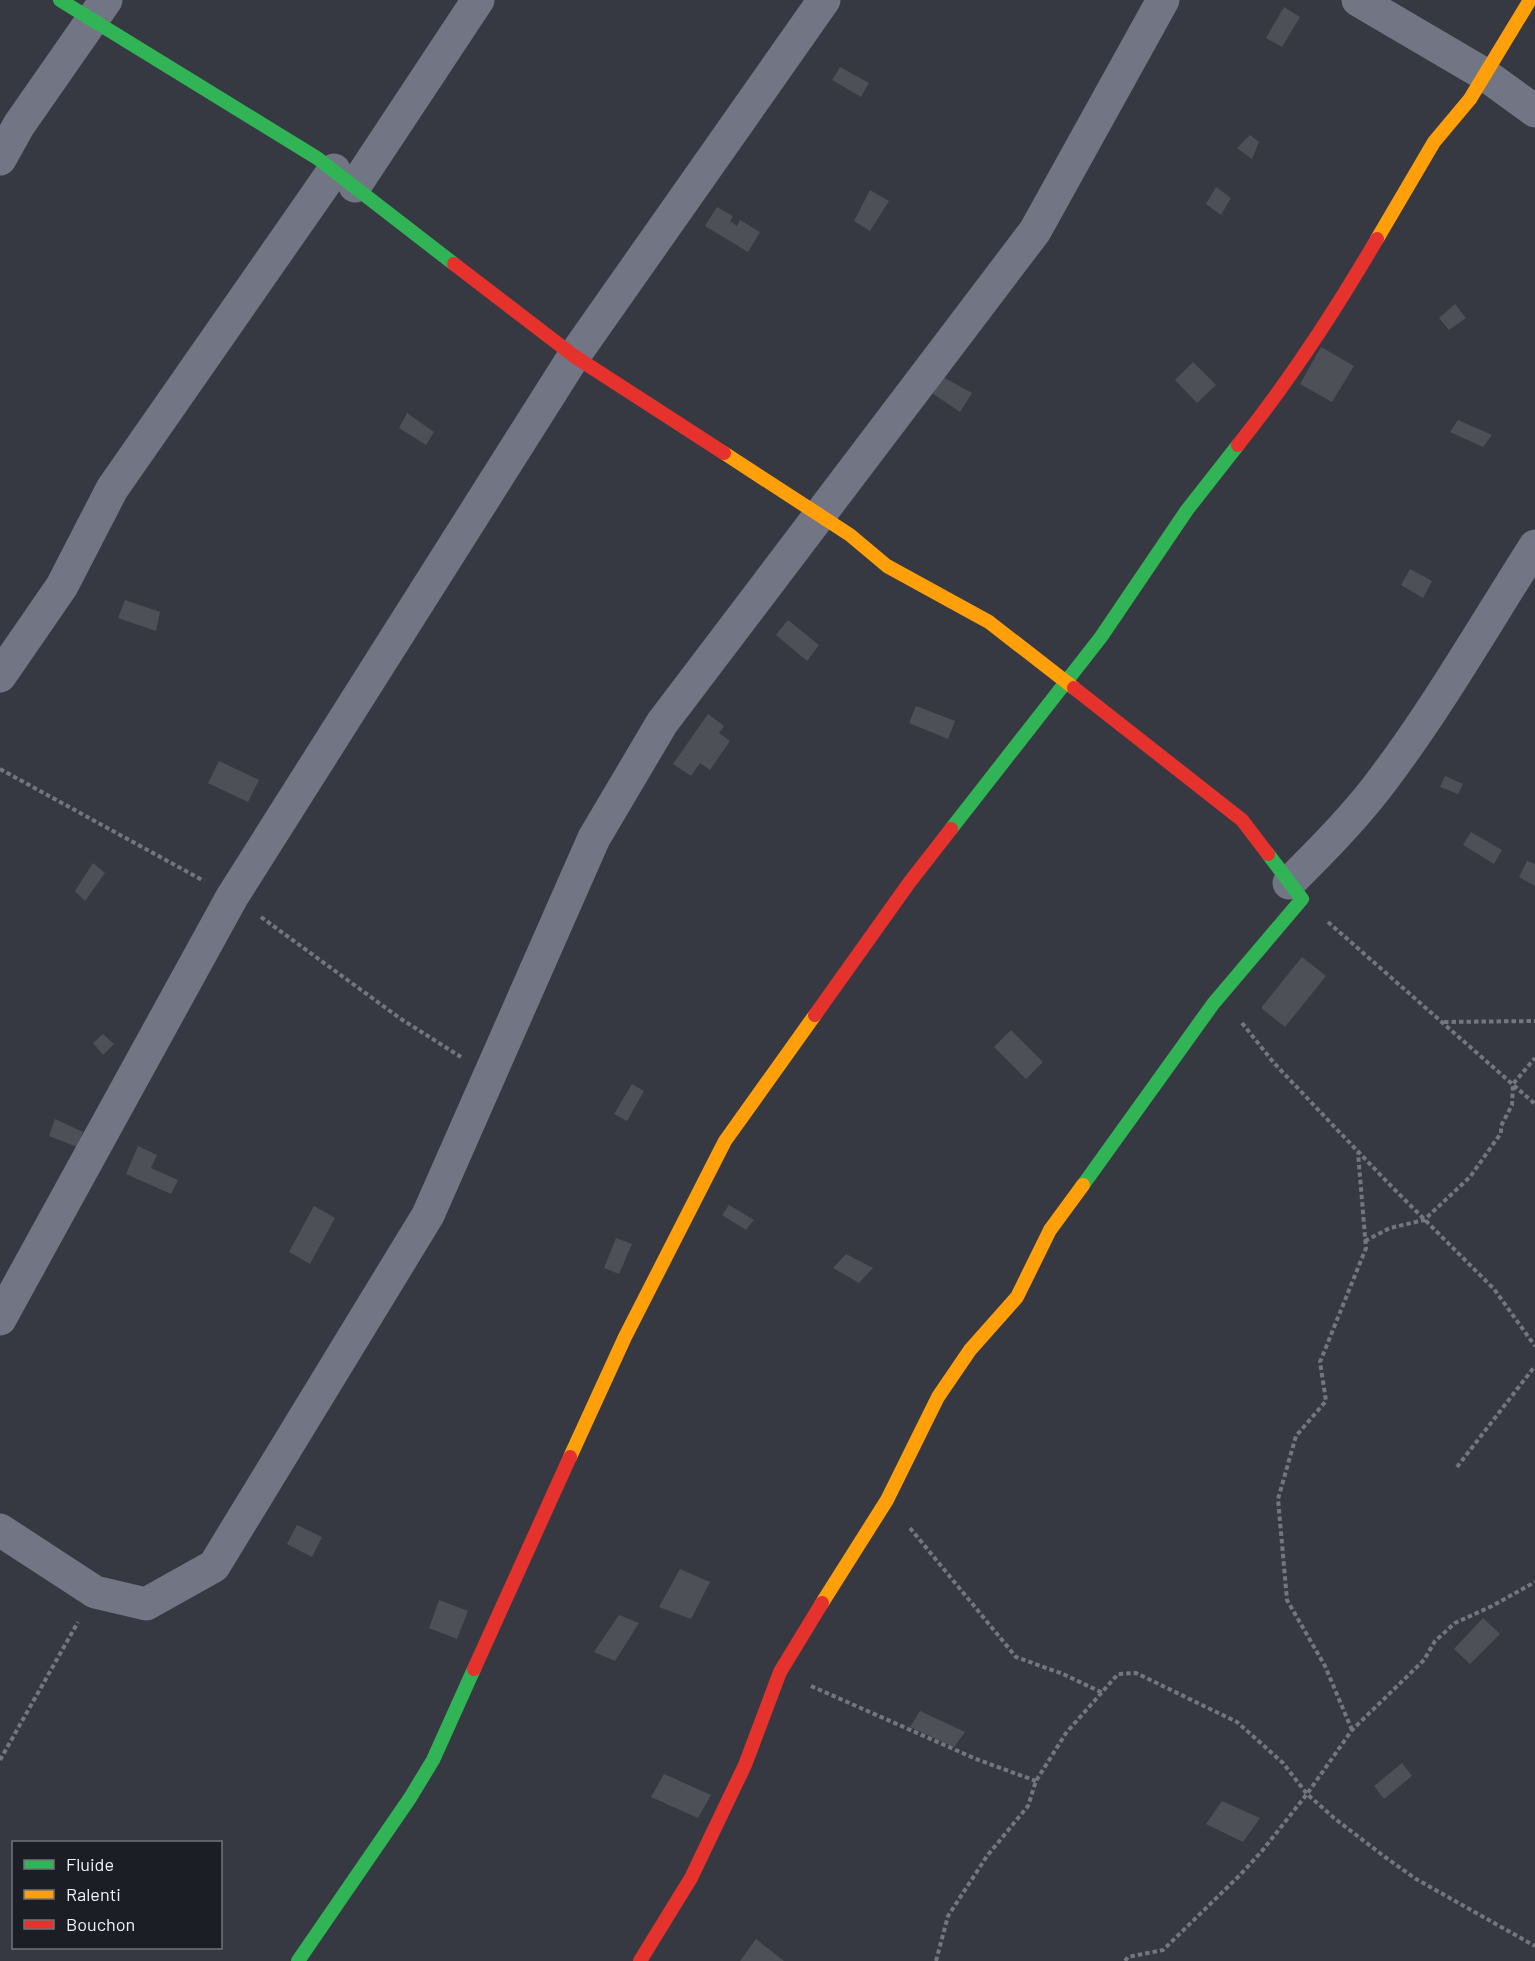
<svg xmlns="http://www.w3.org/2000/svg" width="1535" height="1961" font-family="Barlow,sans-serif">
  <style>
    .building { fill: #4e5057 }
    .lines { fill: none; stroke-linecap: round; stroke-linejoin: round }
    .path { stroke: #737580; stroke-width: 4; stroke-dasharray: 4.5 3; stroke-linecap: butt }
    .street { stroke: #727583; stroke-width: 33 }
    .fast { stroke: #30b455; stroke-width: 14 }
    .slow { stroke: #ff9f0a; stroke-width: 14 }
    .jam { stroke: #e5322d; stroke-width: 14 }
  </style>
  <rect width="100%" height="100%" fill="#363942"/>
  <path class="building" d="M1284 7 1300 17 1282 47 1266 38Z
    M840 67 869 83 861 97 832 80Z
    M1250 135 1259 142 1252 159 1237 148Z
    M1216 187 1231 198 1221 215 1206 204Z
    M870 190 889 201 870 231 854 221Z
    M717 207 733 216 730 221 737 226 740 220 760 232 748 252 705 226Z
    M1455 304 1466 318 1449 330 1439 318Z
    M1321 347 1354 366 1332 402 1300 384Z
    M1193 362 1216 385 1197 403 1175 380Z
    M941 376 972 393 960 412 932 393Z
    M407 413 434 432 426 445 399 428Z
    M1458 420 1492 435 1483 447 1450 432Z
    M1410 569 1432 581 1423 598 1401 585Z
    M125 600 160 612 156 631 118 618Z
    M788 620 819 645 807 661 776 635Z
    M916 706 955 721 948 739 909 723Z
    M708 714 724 726 719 733 730 741 710 770 700 763 691 776 673 764Z
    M219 761 259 780 248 802 208 783Z
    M1445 776 1463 784 1458 794 1440 787Z
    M1471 832 1502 850 1494 864 1463 845Z
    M1527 861 1535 864V886L1519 877Z
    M93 863 105 873 85 901 75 891Z
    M1302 957 1326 976 1285 1027 1261 1008Z
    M1011 1030 1043 1062 1026 1079 994 1047Z
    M103 1034 114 1044 103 1055 93 1043Z
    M632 1084 644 1091 627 1121 614 1114Z
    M55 1119 83 1132 77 1147 49 1136Z
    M138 1146 157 1155 151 1168 178 1180 171 1194 126 1174Z
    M729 1205 754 1220 746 1230 722 1215Z
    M314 1206 335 1218 310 1264 289 1252Z
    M616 1238 632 1244 619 1274 604 1268Z
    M846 1254 873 1268 859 1283 833 1268Z
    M297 1525 322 1537 312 1557 287 1544Z
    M680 1569 710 1582 691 1619 659 1607Z
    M439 1600 468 1611 457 1639 429 1628Z
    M619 1615 639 1623 615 1661 594 1652Z
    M1483 1618 1500 1634 1470 1664 1454 1649Z
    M920 1711 965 1732 954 1747 910 1727Z
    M1402 1763 1412 1776 1384 1799 1374 1786Z
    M664 1774 711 1795 698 1818 651 1797Z
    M1222 1801 1260 1818 1243 1842 1206 1824Z
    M756 1939 784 1961H740Z"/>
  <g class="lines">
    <path class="path" d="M0 769 204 881
      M261 917 401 1019 461 1057
      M1328 922 1535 1104
      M1444 1022 1535 1021
      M1242 1023 1274 1063 1326 1118 1392 1187 1494 1289 1535 1346
      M1365 1241 1390 1228 1424 1220 1470 1177 1501 1133V1126L1512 1105 1513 1084 1535 1058
      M1457 1467 1535 1366
      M910 1528 1016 1657 1063 1674 1103 1693
      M811 1686 976 1759 1036 1781
      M1352 1730 1325 1666 1287 1600 1278 1499 1296 1436 1326 1401 1320 1362 1366 1248 1358 1153
      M0 1760 78 1622
      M936 1961 948 1916 987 1856 1028 1806 1036 1781 1066 1733 1118 1674 1136 1673 1237 1722 1283 1763 1307 1794 1334 1818 1385 1857 1416 1879 1535 1946
      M1125 1961 1128 1957 1163 1950 1239 1876 1262 1851 1307 1794 1352 1730 1424 1660 1435 1641 1455 1623 1492 1606 1535 1582"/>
    <path class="street" d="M1358 0 1484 74 1535 111
      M0 159 19 125 106 0
      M355 186 478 0
      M0 676 62 586 112 489 334 170
      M1289 883C1320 852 1351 821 1378 786 1436 710 1484 626 1535 546
      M0 1319 232 897 574 356 824 0
      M0 1530 95 1592 146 1604 214 1566 428 1215 594 838 662 723 1035 231 1163 0"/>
    <path class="fast" d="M60 0 317 158 454 264
      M951 829 1101 637 1187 510 1238 445
      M1083 1185 1213 1004 1302 899 1268 854
      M298 1961 410 1798 433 1760 474 1669"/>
    <path class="slow" d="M1377 239 1434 142 1470 99 1530 0
      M724 453 850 535 887 566 989 622 1074 688
      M570 1457 625 1337 725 1141 815 1015
      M822 1603 887 1500 938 1397 970 1350 1017 1297 1050 1230 1083 1185"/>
    <path class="jam" d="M454 264 574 356 724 453
      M1238 445C1290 380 1335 311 1377 239
      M1074 688 1242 820 1268 854
      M815 1015 909 883 951 829
      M474 1669 570 1457
      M640 1961 691 1878 745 1765 780 1672 822 1603"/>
  </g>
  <rect x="12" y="1841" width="210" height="108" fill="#1c1e25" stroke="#71737b" stroke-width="1.5"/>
  <rect x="24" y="1860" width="30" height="9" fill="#30b455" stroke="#71737b" stroke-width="1.5"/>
  <text x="66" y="1871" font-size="18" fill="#f0f3fd">Fluide</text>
  <rect x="24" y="1890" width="30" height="9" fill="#ff9f0a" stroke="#71737b" stroke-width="1.5"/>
  <text x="66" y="1901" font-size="18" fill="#f0f3fd">Ralenti</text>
  <rect x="24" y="1920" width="30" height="9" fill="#e5322d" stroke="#71737b" stroke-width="1.5"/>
  <text x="66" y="1931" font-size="18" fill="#f0f3fd">Bouchon</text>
</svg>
